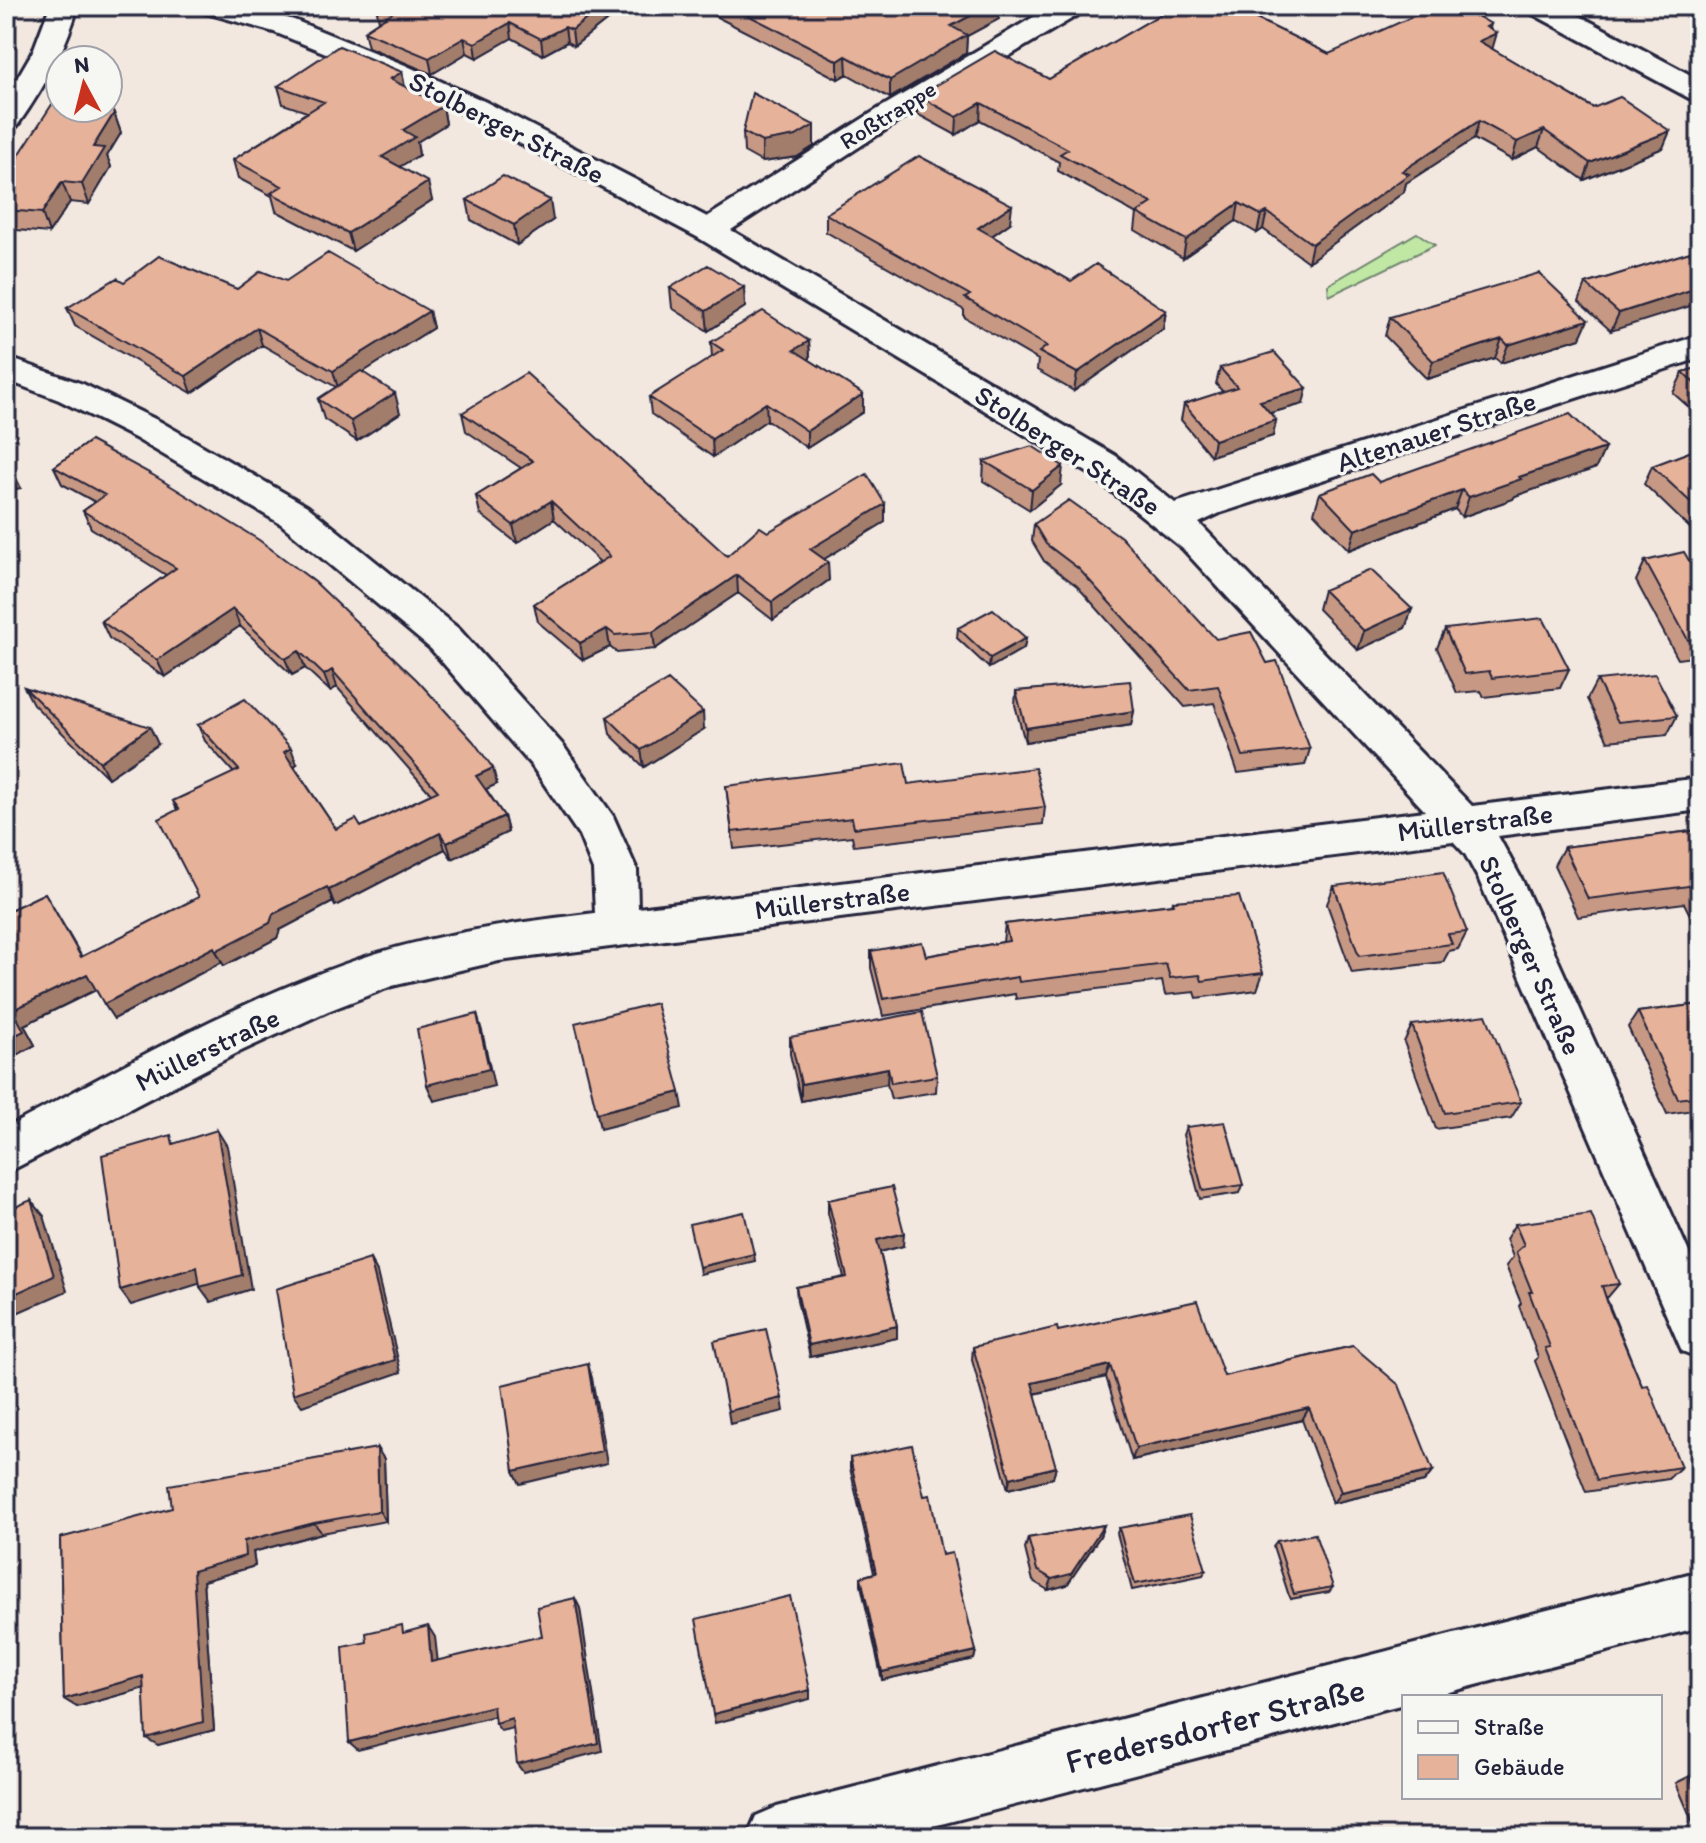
<svg xmlns="http://www.w3.org/2000/svg" width="1706" height="1843" font-family="Itim,sans-serif">
  <style>
    .green { fill: #c0e8a4; stroke: #718570; stroke-width: 2 }
    .lines { fill: none; stroke-linecap: round; stroke-linejoin: round }
    .street-casing { stroke: #22223b; stroke-width: 6 }
    .secondary-casing { stroke: #22223b; stroke-width: 6 }
    .street { fill: #f6f6f2; fill-rule: evenodd }
    .secondary { fill: #f6f6f2; fill-rule: evenodd }
    .wall { fill: #c79984; stroke: #22223b; stroke-width: 2 }
    .shaded-wall { fill: #a27d6c; stroke: #22223b; stroke-width: 2 }
    .building { fill: #e7b29a; stroke: #22223b; stroke-width: 2 }
    .labels { text-anchor: middle; stroke-width: 7; stroke-linejoin: round; paint-order: stroke }
    .far-street-label { font-size: 24px; fill: #22223b; stroke: #f6f6f2 }
    .street-label { font-size: 28px; fill: #22223b; stroke: #f6f6f2 }
    .near-street-label { font-size: 34px; fill: #22223b; stroke: #f6f6f2 }
  </style>
  <rect width="100%" height="100%" fill="#f3e8e0"/>
  <filter id="ink" filterUnits="userSpaceOnUse"><feTurbulence type="fractalNoise" baseFrequency=".0125" numOctaves="2"/><feDisplacementMap in="SourceGraphic" scale="16" xChannelSelector="R" yChannelSelector="G"/><feConvolveMatrix kernelMatrix="1 2 1 2 8 2 1 2 1" color-interpolation-filters="sRGB"/></filter>
  <g filter="url(#ink)">
    <path class="green" d="M1417 233 1435 245 1329 296 1328 285Z"/>
    <g class="lines">
      <g class="street-casing">
        <path id="street" d="M50 6H78C66 50 43 89 17 126L6 129V97L33 51Z
          M199 6H245L294 20 405 65 486 102 707 217 878 109 1052 6H1087L1083 12 899 121 731 230 1116 456 1175 503 1700 335V358L1220 513 1199 523 1472 806 1700 778V810L1498 836 1522 880 1700 1277V1358L1682 1351 1479 880 1465 854 1453 841 499 961 392 986 328 1011 239 1052 6 1173V1128C125 1065 245 996 374 954 446 932 520 922 595 913L593 870 579 835 532 766 431 649 281 524 135 438 59 400 6 380V357L83 384 161 422 307 506 459 629 562 744 613 816 637 870 638 908 1425 811 1183 549 1090 474 697 237 464 114 385 77 274 32 203 12Z
          M1525 6H1561L1700 80V101L1689 98 1529 12Z"/>
      </g>
      <g class="secondary-casing">
        <path id="secondary" d="M1700 1571V1627L1430 1697H1404V1704L891 1837H747L756 1816 777 1807Z"/>
      </g>
      <use href="#street" class="street"/>
      <use href="#secondary" class="secondary"/>
    </g>
    <path class="wall" d="M376 6H625L574 46 567 42 543 55 512 38 477 58 467 53 432 74 368 47 364 31 379 21Z
      M712 6H1004L999 8V19L967 36 966 53 890 98 847 74 838 79 713 15Z
      M1175 6H1266L1252 13 1251 16 1329 54 1490 29 1492 49 1663 148 1584 180 1538 147 1512 160 1474 139 1406 183 1404 192 1308 262 1263 229 1257 233 1236 221 1183 258 1135 230 1137 214 1058 171 1059 162 980 120 956 135 917 114 918 96 1049 79Z
      M402 72 405 87 443 106 446 124 417 142 419 155 399 167 432 200 353 251 276 211 272 196 238 178 233 160 307 112 283 104 278 86Z
      M114 113 121 133 107 156 111 167 89 204 70 202 49 233 6 229V175Z
      M743 132 814 146 797 157 762 162 744 152Z
      M467 200 553 220 517 245 471 220Z
      M826 214 1010 223 992 236 1071 281 1166 311 1163 329 1074 391 1037 370 1038 360 964 317V310L826 232Z
      M1700 249 1611 331 1579 302 1586 284Z
      M286 281 429 311 433 328 363 372 400 413 357 441 324 419 318 399 336 387 262 345 192 393 75 326 67 308 124 282 237 289Z
      M744 287 745 307 708 331 672 308 670 288Z
      M1390 317 1580 338 1501 363 1495 358 1427 379 1385 336Z
      M809 341 810 358 808 359 863 394V412L807 448 767 420 713 457 651 414 649 397 712 358 711 342Z
      M1700 367V417L1673 393 1683 372Z
      M1220 368 1303 404 1270 413 1276 420 1273 436 1211 456 1181 420 1184 404 1223 392 1216 384Z
      M462 413 727 556 768 532 885 522 824 559 829 580 773 620 738 593 655 649 617 653 610 647 583 660 538 622 534 604 600 562 554 519 517 543 480 514 476 496 521 468 466 431Z
      M90 441 497 784 486 789 504 816 508 832 452 859 445 849 335 906 333 902 280 930 277 938 224 966 222 962 114 1019 96 990 24 1025 35 1045 13 1057 8 1067 6 1068V912L45 893 82 957 199 897 177 810 173 801 234 773 205 741 198 725 297 764 294 766 336 829 361 827 431 794 337 687 330 691 305 668 292 675 240 626 165 677 109 638 101 621 166 575 91 528 83 511 95 502 62 484 54 467Z
      M1700 448V530L1694 532 1644 484 1652 466Z
      M984 461 1061 485 1030 510 983 481Z
      M1596 468 1515 496 1513 499 1462 517 1455 509 1349 550 1314 513 1320 493 1379 482Z
      M1034 524 1310 749 1305 765 1238 773 1214 703 1185 707 1077 586 1044 561 1032 541Z
      M1645 561 1700 579V656L1678 659 1636 581Z
      M1323 590 1412 609 1405 628 1358 650 1318 609Z
      M958 628 1026 638 1024 648 989 668 957 638Z
      M1445 629 1569 669 1560 688 1484 697 1481 691 1457 693 1437 648Z
      M1597 680 1677 716 1667 735 1608 741 1587 699Z
      M24 687 158 744 108 778 33 704Z
      M1016 691 1134 711 1131 725 1025 742 1015 705Z
      M607 717 704 729 644 767 610 734Z
      M908 784 1045 807 1043 824 854 846 852 836 734 849 726 786Z
      M1700 830V918L1692 919 1684 903 1578 917 1554 865 1564 847Z
      M1334 886 1467 932 1458 949 1449 951 1443 962 1352 973 1327 904Z
      M1173 901 1263 973 1257 990 1197 998 1195 992 1165 995 1162 981 1016 999 1015 994 883 1016 871 968V951L926 956 1003 942 1005 924 1172 904Z
      M1700 1004V1109L1667 1114 1628 1027 1638 1012Z
      M1412 1025 1521 1102 1511 1118 1436 1129 1404 1042Z
      M790 1037 937 1076 936 1092 891 1099 887 1084 801 1101 790 1054Z
      M1186 1127 1243 1185 1240 1193 1200 1199 1183 1135Z
      M828 1200 903 1246 880 1252 897 1326V1338L810 1357 797 1300 796 1287 844 1277 828 1213Z
      M1515 1224 1619 1284 1608 1297H1606L1642 1386 1681 1467 1668 1479 1586 1492 1535 1361 1538 1357 1519 1306 1521 1303 1506 1266 1513 1257 1506 1239Z
      M1058 1331 1224 1376 1353 1346 1424 1482 1333 1503 1302 1420 1132 1460 1106 1377 1035 1394 1053 1478 1008 1489 972 1360 973 1347Z
      M850 1458 924 1496 942 1555 976 1651 974 1659 882 1680 861 1585V1577L874 1573 850 1468Z
      M384 1459 386 1521 322 1533 253 1552 255 1566 203 1581 214 1730 158 1745 144 1688 77 1707 64 1699 60 1538Z
      M1104 1525 1100 1536 1067 1585 1048 1590 1033 1581 1025 1549 1028 1538Z
      M1119 1528 1206 1570 1203 1575 1132 1590 1117 1533Z
      M1277 1541 1333 1587 1329 1592 1290 1599 1273 1546Z
      M1700 1773V1837H1699L1676 1783 1690 1776Z"/>
    <path class="shaded-wall" d="M603 6H625L574 46 572 30Z
      M989 6H1004L999 8V19L967 36 966 53 890 98V80L951 26Z
      M1245 6H1266L1252 13 1249 27Z
      M6 22 13 39 6 48Z
      M510 23 512 38 477 58 475 43Z
      M1491 24 1488 37 1497 33 1492 50 1479 41 1486 27Z
      M565 27 567 42 543 55 541 39Z
      M464 38 467 53 432 74 429 58Z
      M846 56 847 74 838 79V61Z
      M402 72 405 90 390 79Z
      M981 103 980 120 956 135 957 117Z
      M443 106 446 124 417 142 419 155 386 175 382 157 403 130Z
      M114 113 121 133 107 156 111 167 89 204 82 184 93 147Z
      M1479 121 1474 139 1406 183 1404 192 1308 262 1312 244 1402 171Z
      M814 125V146L797 157 762 162V142Z
      M1544 130 1538 147 1512 160 1517 142Z
      M1670 131 1663 148 1584 180 1590 163Z
      M62 182 70 202 49 233 42 213Z
      M428 182 432 200 353 251 348 233Z
      M550 200 553 220 517 245 514 225Z
      M1239 203 1236 221 1183 258 1186 240Z
      M1012 205 1010 223 977 246 978 228Z
      M1267 212 1263 229 1257 233 1261 215Z
      M744 287 745 307 708 331 706 311Z
      M1700 287V303L1611 331 1619 313Z
      M429 311 433 328 338 388 333 371Z
      M1166 311 1163 329 1074 391 1077 373Z
      M1588 320 1580 338 1501 363 1508 345Z
      M257 328 262 345 192 393 186 376Z
      M1502 339 1495 358 1427 379 1433 361Z
      M809 341 810 358 795 367 794 350Z
      M1307 388 1303 404 1256 417 1260 401Z
      M395 393 400 413 357 441 351 421Z
      M863 394V412L807 448V431Z
      M766 403 767 420 713 457 712 439Z
      M1276 420 1273 436 1211 456 1214 440Z
      M1605 448 1596 468 1515 496 1513 499 1462 517 1469 497 1519 477Z
      M1063 466 1061 485 1030 510 1032 490Z
      M13 472 21 488 6 491V474Z
      M1462 490 1455 509 1349 550 1355 530Z
      M551 501 554 519 517 543 513 525Z
      M885 504V522L811 567 810 549Z
      M1700 521V530L1694 532Z
      M828 562 829 580 773 620 772 602Z
      M737 575 738 593 655 649 653 632Z
      M233 609 240 626 165 677 157 660Z
      M1412 609 1405 628 1358 650 1364 631Z
      M607 629 610 647 583 660 580 643Z
      M1026 638 1024 648 989 668 990 658Z
      M299 651 305 668 292 675 285 659Z
      M332 670 337 687 330 691 324 675Z
      M1134 711 1131 725 1025 742 1026 728Z
      M703 712 704 729 644 767 641 750Z
      M150 727 158 744 108 778 100 762Z
      M291 748 297 764 291 768 284 752Z
      M493 768 497 784 480 792 476 776Z
      M504 816 508 832 452 859 447 843Z
      M440 833 445 849 335 906 329 890Z
      M327 887 333 902 280 930 277 938 224 966 216 951 273 914Z
      M214 947 222 962 114 1019 104 1004Z
      M87 974 97 989 24 1025 35 1045 13 1057 8 1067 6 1068V1040L13 1010Z
      M477 1014 482 1031 494 1086 434 1101 427 1085Z
      M888 1068 887 1084 801 1101V1084Z
      M680 1092 683 1108 600 1129 597 1113Z
      M217 1130 227 1146 251 1289 211 1302 200 1287Z
      M31 1200 44 1216 67 1291 10 1316 6 1312V1298Z
      M904 1233 903 1246 876 1253 877 1240Z
      M754 1254 755 1261 700 1274 699 1267Z
      M370 1259 377 1272 401 1372 302 1406 293 1394Z
      M197 1267 208 1281 131 1305 120 1290Z
      M897 1326V1338L810 1357 809 1345Z
      M588 1364 592 1378 607 1463 520 1484 514 1471Z
      M1110 1365 1106 1377 1029 1395 1032 1383Z
      M782 1398 784 1411 730 1424 728 1411Z
      M1309 1408 1302 1420 1132 1460 1136 1448Z
      M377 1448 384 1459 386 1521 379 1511Z
      M1056 1467 1053 1478 1008 1489 1010 1478Z
      M1433 1471 1424 1482 1333 1503 1341 1492Z
      M314 1523 322 1533 253 1552 255 1566 203 1581 214 1730 158 1745 146 1738 193 1571 244 1541Z
      M1104 1525 1100 1536 1067 1585 1048 1590 1052 1579Z
      M575 1598 580 1608 602 1751 523 1772 517 1764Z
      M428 1626 435 1637 439 1672 431 1662Z
      M976 1651 974 1659 882 1680V1672Z
      M143 1676 155 1685 77 1707 64 1699Z
      M810 1690V1699L715 1723 713 1714Z
      M493 1706 499 1715 358 1750 349 1742Z
      M512 1718 518 1727 501 1731 495 1723Z"/>
    <path class="building" d="M376 6H603L572 30 565 27 541 39 510 23 475 43 464 38 429 58 364 31 393 12Z
      M730 6H989L951 26 967 35 890 80 846 56 838 61Z
      M1175 6H1245L1252 10 1246 14 1329 54 1436 6H1460L1491 24 1486 27 1497 33 1479 41 1593 108 1620 97 1670 131 1590 163 1544 130 1517 142 1479 121 1402 171 1409 174 1312 244 1267 212 1261 215 1239 203 1186 240 1137 213 1152 203 1060 154 1068 149 981 103 957 117 918 96 995 51 1049 79Z
      M339 46 402 72 390 79 443 106 403 130 415 137 382 157 428 182 348 233 271 193 282 186 233 160 324 102 278 86Z
      M60 92V108H108V105L114 113 93 147 104 148 82 184 62 182 42 213 6 210V175Z
      M752 93 814 125 796 136 762 142 743 132Z
      M919 156 1012 205 978 228 1071 281 1096 264 1166 311 1077 373 1039 352 1047 346 965 298 970 295 826 214Z
      M503 176 550 200 514 225 467 200Z
      M1700 249V287L1619 313 1586 284Z
      M328 253 429 311 333 371 257 328 186 376 67 308 117 278 124 282 159 256 237 289 261 271 286 281Z
      M708 265 744 287 706 311 670 288Z
      M1539 273 1588 320 1508 345 1502 339 1433 361 1390 317Z
      M763 311 809 341 794 350 863 394 807 431 766 403 712 439 649 397 723 350 711 342Z
      M1274 352 1307 388 1260 401 1276 420 1214 440 1184 404 1237 387 1220 368Z
      M1700 367V389L1683 372Z
      M361 371 395 393 351 421 318 399Z
      M526 373 727 556 760 527 768 532 867 474 885 504 810 549 828 562 772 602 737 575 653 632 615 635 607 629 580 643 534 604 610 556 551 501 513 525 476 496 533 461 462 413Z
      M1570 414 1605 448 1519 477 1521 479 1469 497 1462 490 1355 530 1320 493 1371 474 1379 482Z
      M90 441 153 475 259 540 315 582 417 680 473 741 493 768 476 776 504 816 447 843 440 833 329 890 327 887 273 914 270 923 216 951 214 947 104 1004 87 974 13 1010 24 1031 6 1040V912L45 893 81 957 199 897 159 819 179 809 173 801 239 770 198 725 245 699 291 748 284 752 336 829 356 819 361 827 438 791 332 670 324 675 299 651 285 659 233 609 157 660 101 621 176 568 83 511 105 495 54 467Z
      M1032 446 1063 466 1032 490 984 461Z
      M1700 448V511L1652 466Z
      M1069 500 1121 537 1216 639 1251 632 1267 663 1277 661 1310 749 1243 756 1218 686 1189 690 1079 569 1046 544 1034 524Z
      M1684 552 1700 579V638L1688 640 1645 561Z
      M1371 570 1412 609 1364 631 1323 590Z
      M993 609 1026 638 990 658 958 628Z
      M1543 618 1569 669 1492 678 1489 671 1465 674 1445 629Z
      M1655 674 1677 716 1618 722 1597 680Z
      M668 680 703 712 641 750 607 717Z
      M1130 681 1134 711 1026 728 1016 691Z
      M24 687 150 727 100 762Z
      M904 763 908 784 1035 768 1045 807 854 828 852 818 732 832 726 786Z
      M1700 830V893L1696 885 1588 899 1564 847Z
      M1443 872 1467 932 1448 934 1452 944 1359 956 1334 886Z
      M1239 896 1263 973 1202 981 1200 975 1170 978 1166 964 1019 982 1018 977 883 999 871 951 922 942 926 956 1009 941 1005 924 1174 904 1173 901Z
      M656 1003 680 1092 597 1113 575 1023Z
      M1700 1004V1096L1678 1099 1638 1012Z
      M922 1012 937 1076 891 1083 888 1068 801 1084 790 1037Z
      M477 1014 489 1069 427 1085 417 1029Z
      M1486 1015 1521 1102 1445 1113 1412 1025Z
      M1225 1122 1243 1185 1203 1191 1186 1127Z
      M217 1130 242 1275 200 1287 197 1267 120 1290 102 1155 171 1135 173 1144Z
      M892 1187 904 1233 877 1240 897 1326 809 1345 796 1287 847 1277 828 1200Z
      M31 1200 54 1276 6 1298V1211Z
      M744 1212 754 1254 699 1267 689 1224Z
      M1591 1214 1619 1284 1602 1286 1610 1310 1642 1386 1648 1385 1681 1467 1597 1480 1545 1348 1550 1347 1529 1292H1532L1516 1252 1524 1245 1515 1224Z
      M370 1259 395 1360 293 1394 276 1289Z
      M1197 1301 1224 1376 1353 1346 1399 1385 1433 1471 1341 1492 1309 1408 1136 1448 1110 1365 1032 1383 1056 1467 1010 1478 973 1347 1057 1327 1058 1331Z
      M766 1329 782 1398 728 1411 714 1341Z
      M588 1364 602 1451 514 1471 502 1385Z
      M912 1445 924 1496 930 1495 942 1555 952 1553 976 1651 882 1672 861 1577 876 1573 850 1458Z
      M377 1448 379 1511 314 1523 244 1541 245 1556 193 1571 203 1722 146 1738 143 1676 64 1699 60 1538 172 1508 169 1485Z
      M1190 1515 1206 1570 1135 1584 1119 1528Z
      M1104 1525 1071 1574 1052 1579 1037 1570 1028 1538Z
      M1315 1534 1333 1587 1294 1594 1277 1541Z
      M790 1596 810 1690 713 1714 696 1619Z
      M575 1598 598 1743 517 1764 512 1718 495 1723 493 1706 349 1742 343 1647 367 1642 366 1633 402 1625 403 1633 428 1626 431 1662 542 1636 537 1607Z
      M1700 1773V1799L1690 1776Z
      M1339 1832 1341 1837H1319Z"/>
  </g>
  <g class="labels">
    <g class="far-street-label">
      <text transform="translate(888 115) rotate(-32)" y="8">Roßtrappe</text>
    </g>
    <g class="street-label">
      <text transform="translate(507 127) rotate(27)" y="10">Stolberger Straße</text>
      <text transform="translate(1436 431) rotate(-18)" y="10">Altenauer Straße</text>
      <text transform="translate(1068 450) rotate(33)" y="10">Stolberger Straße</text>
      <text transform="translate(1475 822) rotate(-7)" y="10">Müllerstraße</text>
      <text transform="translate(832 900) rotate(-7)" y="10">Müllerstraße</text>
      <text transform="translate(1531 955) rotate(66)" y="10">Stolberger Straße</text>
      <text transform="translate(207 1049) rotate(-26)" y="10">Müllerstraße</text>
    </g>
    <g class="near-street-label">
      <text transform="translate(1215 1725) rotate(-14)" y="12">Fredersdorfer Straße</text>
    </g>
  </g>
  <rect width="1706" height="1843" fill="none" stroke="#f6f6f2" stroke-width="32"/>
  <rect x="16" y="16" width="1674" height="1811" fill="none" stroke="#22223b" stroke-width="3" filter="url(#ink)"/>
  <rect x="1402" y="1695" width="260" height="104" fill="#f6f6f2" stroke="#a1a1a9" stroke-width="2"/>
  <rect x="1418" y="1721" width="40" height="12" fill="#f6f6f2" stroke="#a1a1a9" stroke-width="2"/>
  <text x="1474" y="1735" font-size="24" fill="#22223b">Straße</text>
  <rect x="1418" y="1755" width="40" height="24" fill="#e7b29a" stroke="#a1a1a9" stroke-width="2"/>
  <text x="1474" y="1775" font-size="24" fill="#22223b">Gebäude</text>
  <g transform="translate(84 84) rotate(353)"><circle r="38" fill="#f6f6f2" stroke="#a1a1a9" stroke-width="2"/>
  <path d="M0-6L14 30L0 20L-14 30Z" fill="#c8321e"/>
  <text y="-12" font-size="22" font-weight="bold" text-anchor="middle" fill="#22223b">N</text>
  </g>
</svg>
